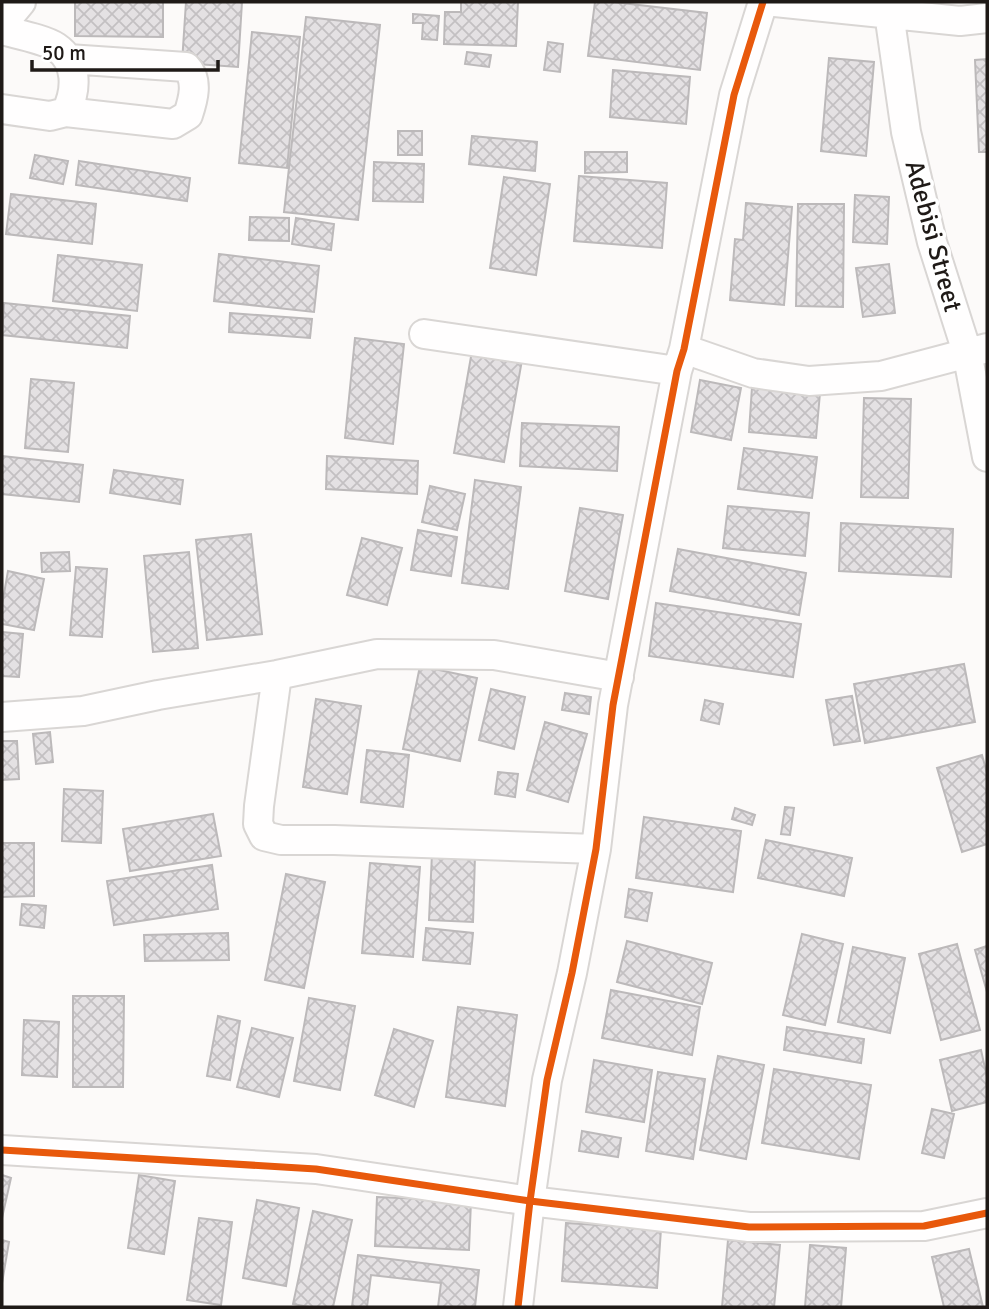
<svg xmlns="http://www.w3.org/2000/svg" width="989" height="1309" font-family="Signika,sans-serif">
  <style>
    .building { fill: url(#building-cross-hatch); stroke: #bcb9ba; stroke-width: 2 }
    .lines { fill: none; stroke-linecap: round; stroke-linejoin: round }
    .minor-casing { stroke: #d9d6d4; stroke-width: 32 }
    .minor { stroke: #fffefe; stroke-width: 28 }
    .cycleway-casing { stroke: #fff; stroke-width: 11 }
    .cycleway { stroke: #e8590c; stroke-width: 7 }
    .labels { text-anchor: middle; stroke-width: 7; stroke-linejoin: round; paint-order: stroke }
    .street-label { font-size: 26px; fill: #1f1a17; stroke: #fff }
  </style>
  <defs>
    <pattern id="building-cross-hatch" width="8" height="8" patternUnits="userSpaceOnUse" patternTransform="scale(1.75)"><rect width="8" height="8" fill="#e4e1e3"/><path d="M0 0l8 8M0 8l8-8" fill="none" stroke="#c3c0c2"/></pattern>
  </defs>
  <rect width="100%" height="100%" fill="#fcfaf9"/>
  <path class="building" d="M75 2H163V37L75 36Z
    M186 2H242L238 67 182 63Z
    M461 2H518L516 46 444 44 445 12H461Z
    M595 2H613L707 13 700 70 588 56Z
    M413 14 439 16 437 40 422 39 423 23H413Z
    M306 17 380 25 358 220 284 212Z
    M252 32 300 37 287 168 239 163Z
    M548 42 563 44 560 72 544 70Z
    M467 52 491 55 489 67 465 64Z
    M829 58 874 62 866 156 821 151Z
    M987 59V152H979L975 60Z
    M613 70 690 77 686 124 610 117Z
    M398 131H422V155H398Z
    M472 136 537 142 535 171 469 164Z
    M585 152H627V172L585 173Z
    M35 155 68 161 63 184 30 178Z
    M79 161 190 178 187 201 76 185Z
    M374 162 424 164 423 202 373 201Z
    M579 176 667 183 662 248 574 241Z
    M504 177 550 184 536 275 490 268Z
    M11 194 96 204 92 244 6 234Z
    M855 195 889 197 887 244 853 242Z
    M746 203 792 207 784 305 730 300 735 239 743 240Z
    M798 204H844L843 307 796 306Z
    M250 217 289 218V241L249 240Z
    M296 218 334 224 331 250 292 244Z
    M219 254 319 266 314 312 214 301Z
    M58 255 142 265 137 311 53 301Z
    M889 264 895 313 863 317 856 268Z
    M4 303 130 316 127 348 2 335Z
    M230 313 312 319 310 338 229 332Z
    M355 338 404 344 393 444 345 438Z
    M472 351 522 360 504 462 454 453Z
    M31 379 74 383 68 452 25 448Z
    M700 380 741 388 731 440 691 432Z
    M752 387 820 393 816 438 749 432Z
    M864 398 911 399 908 498 861 497Z
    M522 423 619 427 617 471 520 466Z
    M744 448 817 457 812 498 738 489Z
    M2 456 83 465 79 502 2 494Z
    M327 456 418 461 417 494 326 489Z
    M114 470 183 480 180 504 110 493Z
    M475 480 521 487 508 589 462 583Z
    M430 486 465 494 457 530 422 522Z
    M728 506 809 513 805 556 723 548Z
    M580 508 623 515 608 599 565 591Z
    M841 523 953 529 951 577 839 571Z
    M418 530 457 537 451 576 411 570Z
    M251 534 262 634 207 640 196 540Z
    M362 538 402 548 387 605 347 595Z
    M678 549 806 573 799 615 670 591Z
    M69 552 70 571 42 572 41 553Z
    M189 552 198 648 153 652 144 556Z
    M76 567 107 569 102 637 70 635Z
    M8 571 44 579 34 630 2 624V605Z
    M656 603 801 624 793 677 649 656Z
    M2 632 23 634 19 677 2 676Z
    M964 664 975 722 865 743 854 684Z
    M420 666 477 678 460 761 403 749Z
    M491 689 525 697 514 749 479 740Z
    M565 693 591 697 589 714 562 710Z
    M852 696 860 741 834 745 826 700Z
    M316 699 361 706 347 794 303 787Z
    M705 700 723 704 719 724 701 720Z
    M545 722 587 734 568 802 527 790Z
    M50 732 53 762 36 764 33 734Z
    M2 741H17L19 779 2 780Z
    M367 750 409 755 403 807 361 802Z
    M982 755 987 773V844L962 852 937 768Z
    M498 772 518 774 515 797 495 794Z
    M64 789 103 791 101 843 62 841Z
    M785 807 794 808 790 835 781 834Z
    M735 808 755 815 752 825 732 819Z
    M213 814 221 856 130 871 123 829Z
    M644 817 741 831 733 892 636 878Z
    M766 840 852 858 844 896 758 878Z
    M2 843H34V896L2 897Z
    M432 853 475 855 473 922 429 920Z
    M370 863 420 867 413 957 362 953Z
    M212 865 218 909 114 925 107 881Z
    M286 874 325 882 304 988 265 980Z
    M629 889 652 893 647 921 625 917Z
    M22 904 46 906 44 928 20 925Z
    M426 928 473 933 470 964 423 960Z
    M228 933 229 960 145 961 144 935Z
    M802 934 843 944 825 1025 783 1015Z
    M627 941 712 963 702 1004 617 982Z
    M957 944 980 1030 941 1040 919 954Z
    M987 946V992L975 950Z
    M853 947 905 958 890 1033 838 1022Z
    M611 990 700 1007 692 1055 602 1038Z
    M73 996H124L123 1087H73Z
    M309 998 355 1006 340 1090 294 1081Z
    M458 1007 517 1015 505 1106 446 1097Z
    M218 1016 240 1021 230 1080 207 1076Z
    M24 1020 59 1022 57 1077 22 1075Z
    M787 1027 864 1039 861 1063 784 1050Z
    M252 1028 293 1038 279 1097 237 1087Z
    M394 1029 433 1041 414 1107 375 1095Z
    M981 1050 987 1077V1102L952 1111 940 1060Z
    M718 1056 764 1065 746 1159 700 1150Z
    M594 1060 652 1070 644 1122 586 1112Z
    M774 1069 871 1085 859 1159 762 1143Z
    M658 1072 705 1079 693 1159 646 1151Z
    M932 1109 954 1114 944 1158 922 1153Z
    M582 1131 621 1138 618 1157 579 1151Z
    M2 1175 11 1178 2 1218Z
    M139 1175 175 1181 164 1254 128 1248Z
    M377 1197 471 1201 469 1250 375 1246Z
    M257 1200 299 1208 286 1286 243 1278Z
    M313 1211 352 1220 333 1307H309L293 1304Z
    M199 1218 232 1222 221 1305 187 1300Z
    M566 1223 661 1229 657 1288 562 1281Z
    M2 1240 9 1242 2 1283Z
    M728 1240 780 1245 774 1307H722Z
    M810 1245 846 1248 841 1307H805Z
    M969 1249 983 1307H944L932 1257Z
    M358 1255 479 1270 475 1307H438L441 1283 371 1275 367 1307H352Z"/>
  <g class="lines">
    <g class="minor-casing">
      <path id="minor" d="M775 2 960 21 987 18
        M889 13 906 132 932 242 967 352 987 457
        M2 25 21 2
        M2 30C16 34 44 39 56 47 78 62 77 90 66 112L50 116 2 109
        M66 112 173 124 188 115C193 100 199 80 186 67L68 59
        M424 334 677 371
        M684 349 753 373 809 381 881 376 987 348
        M277 675 259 806 258 824 264 836 281 840H334L596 849
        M2 717 83 711 158 695 277 675 377 654 494 655 619 677
        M2 1150 316 1169 530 1201 749 1227 924 1226 987 1213
        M518 1307 530 1201 547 1080 572 973 596 849 613 705 677 371 684 349 734 95 763 2"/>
    </g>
    <use href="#minor" class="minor"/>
    <g class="cycleway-casing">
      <path id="cycleway" d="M2 1150 316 1169 530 1201 749 1227 924 1226 987 1213
        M518 1307 530 1201 547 1080 572 973 596 849 613 705 677 371 684 349 734 95 763 2"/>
    </g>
    <use href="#cycleway" class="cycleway"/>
  </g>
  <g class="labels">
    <g class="street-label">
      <text transform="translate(934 236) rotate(75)" y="9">Adebisi Street</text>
    </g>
  </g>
  <rect width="989" height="1309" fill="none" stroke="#1f1a17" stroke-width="7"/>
  <path d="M32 60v10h186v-10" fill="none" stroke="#1f1a17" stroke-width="3.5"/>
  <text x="42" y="60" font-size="21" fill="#1f1a17" stroke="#ffffff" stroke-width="5" paint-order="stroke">50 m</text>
</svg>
